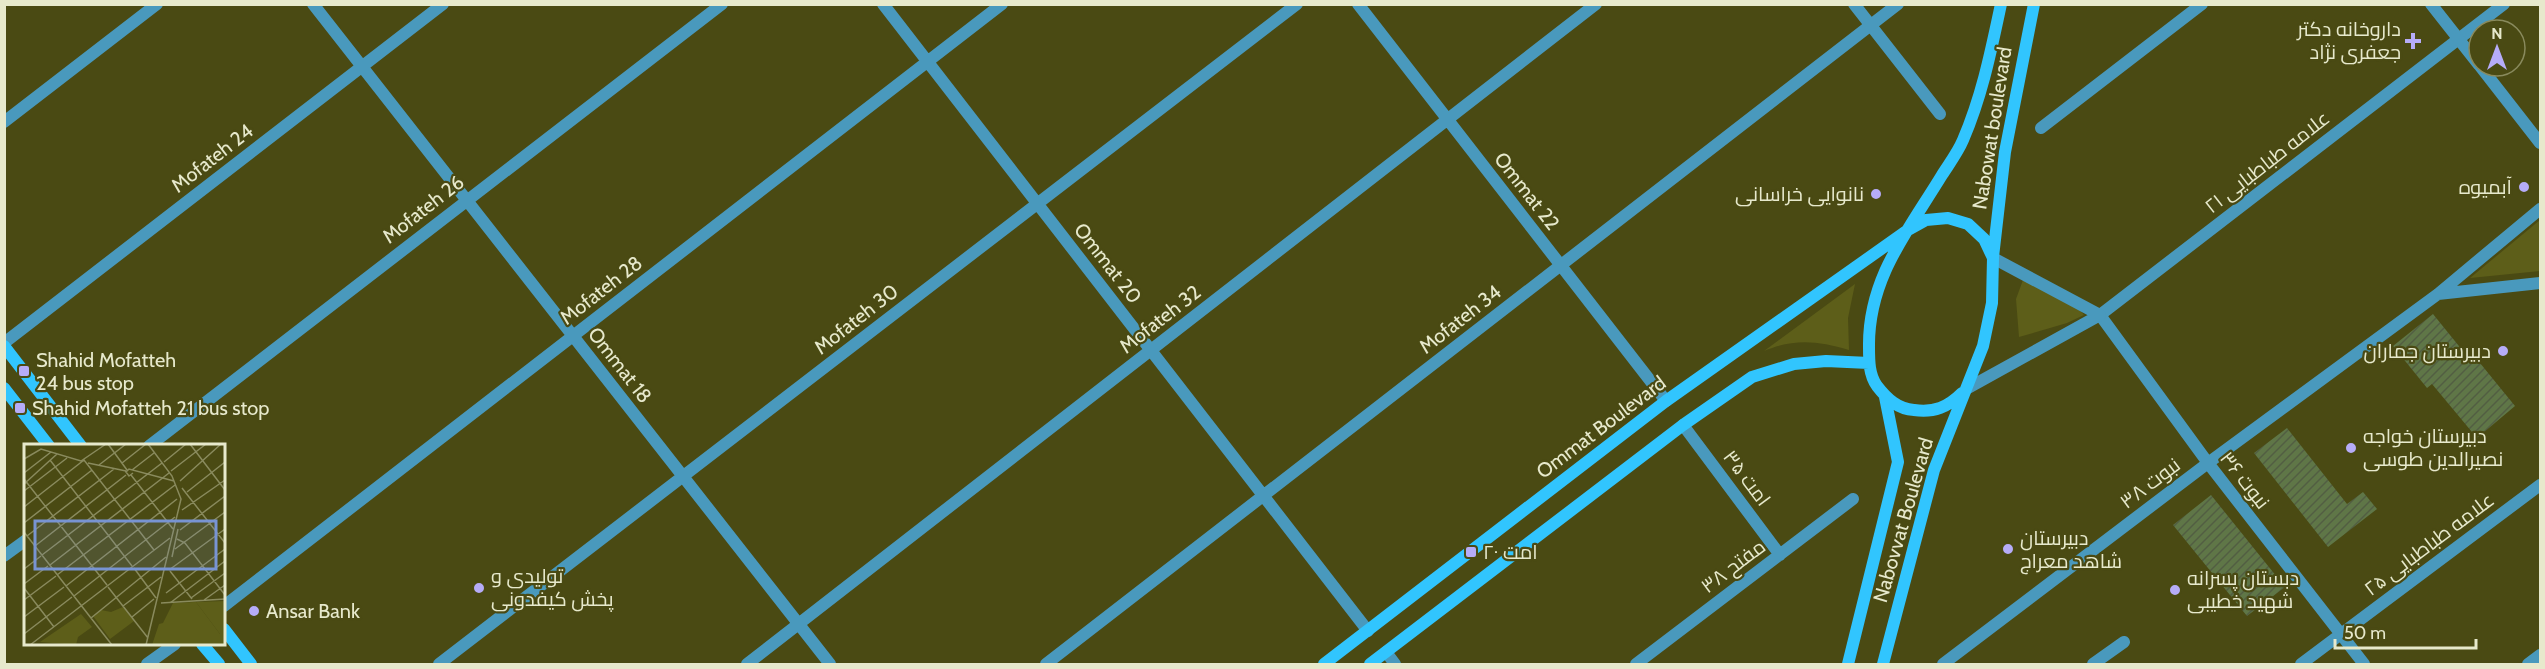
<svg xmlns="http://www.w3.org/2000/svg" width="2545" height="669" font-family="Cabin,Cairo,sans-serif">
  <style>
    .grass { fill: #5d5e19 }
    .building { fill: url(#building-hatch) }
    .lines { fill: none; stroke-linecap: round; stroke-linejoin: round }
    .minor { stroke: #4999bd; stroke-width: 12 }
    .tertiary { stroke: #4999bd; stroke-width: 12 }
    .secondary { stroke: #31c5fe; stroke-width: 12 }
    .poi-dot { fill: #b6acf8; stroke: #4a4a13; stroke-width: 2 }
    .labels { text-anchor: middle; stroke-width: 4.5; stroke-linejoin: round; paint-order: stroke }
    .poi-label { font-size: 20px; fill: #e7e9cc; stroke: #4a4a13; text-anchor: start }
    .street-label { font-size: 20px; fill: #e7e9cc; stroke: #4a4a13 }
    .inset-road { fill: none; stroke: #898a5d; stroke-width: 1.5 }
    .view { fill: #7894d3; fill-opacity: 0.15; stroke: #7894d3; stroke-width: 3 }
    .inset-edge { fill: none; stroke: #e7e9cc; stroke-width: 3 }
  </style>
  <defs>
    <pattern id="building-hatch" width="6" height="6" patternUnits="userSpaceOnUse" patternTransform="scale(1.5)"><rect width="6" height="6" fill="#5f7647"/><path d="M-1 1l2-2M0 6l6-6M5 7l2-2" fill="none" stroke="#525e42"/></pattern>
  </defs>
  <rect width="100%" height="100%" fill="#4a4a13"/>
  <path class="grass" d="M2540 220V271L2470 278Z
    M2023 280 2078 308 2084 315 2067 323 2019 337 2016 299Z
    M1855 284 1848 318 1849 350C1818 341 1795 338 1764 351Z"/>
  <path class="building" d="M2433 314 2467 356 2471 352 2515 406 2477 438 2432 384 2427 388 2393 346Z
    M2287 428 2347 504 2363 492 2377 509 2328 547 2254 453Z
    M2211 495 2285 587 2247 616 2173 525Z"/>
  <g class="lines">
    <path class="minor" d="M313 4 830 664
      M883 4 1368 631
      M1358 4 1666 401
      M1854 4 1940 114
      M4 122 157 4
      M2041 128 2202 4
      M2438 294 2540 283
      M4 343 443 4
      M1683 425 1780 555
      M149 446 722 4
      M4 556 26 540
      M224 606 1002 4
      M1386 652 1395 664
      M147 664 175 644
      M439 664 1297 4
      M747 664 1596 4
      M1046 664 1898 4
      M1636 664 1853 499
      M1943 664 2208 463 2438 294 2540 209
      M2093 664 2124 642
      M2301 664 2540 485
      M2364 664 2208 463 2100 315 2504 4
      M2528 664 2540 655"/>
    <path class="tertiary" d="M2431 4 2479 65
      M2480 66 2540 143
      M1993 258 2100 315
      M1968 388 2100 315"/>
    <path class="secondary" d="M1993 257 2005 152 2034 4
      M4 346 81 446
      M4 388 49 446
      M1962 393C1948 407 1934 413 1914 410 1898 409 1887 399 1877 386 1869 375 1869 361 1869 347 1868 278 1908 231 1942 175 1949 164 1958 152 1963 140 1982 96 1991 51 2001 4
      M224 629 251 664
      M202 644 219 664
      M1324 664 1666 401 1908 230 1926 220 1948 218 1968 224 1984 239 1993 258 1992 303 1983 346 1934 470 1883 664
      M1370 664 1683 425 1752 377 1794 364 1826 361 1869 363
      M1848 664 1898 462 1885 397"/>
  </g>
  <g class="poi-dot">
    <path d="M2410 32h6v6h6v6h-6v6h-6v-6h-6v-6h6z"/>
    <circle cx="2524" cy="187" r="6"/>
    <circle cx="1876" cy="194" r="6"/>
    <circle cx="2503" cy="351" r="6"/>
    <rect x="18" y="365" width="12" height="12" rx="3"/>
    <rect x="14" y="402" width="12" height="12" rx="3"/>
    <circle cx="2351" cy="448" r="6"/>
    <circle cx="2008" cy="549" r="6"/>
    <rect x="1465" y="546" width="12" height="12" rx="3"/>
    <circle cx="479" cy="588" r="6"/>
    <circle cx="2175" cy="590" r="6"/>
    <circle cx="254" cy="611" r="6"/>
  </g>
  <g class="labels">
    <g class="poi-label">
      <text x="2401" y="36" text-anchor="end">داروخانه دکتر<tspan x="2401" dy="23">جعفری نژاد</tspan></text>
      <text x="2512" y="194" text-anchor="end">آبمیوه</text>
      <text x="1864" y="201" text-anchor="end">نانوایی خراسانی</text>
      <text x="2491" y="358" text-anchor="end">دبیرستان جماران</text>
      <text x="36" y="367">Shahid Mofatteh<tspan x="36" dy="23">24 bus stop</tspan></text>
      <text x="32" y="415">Shahid Mofatteh 21 bus stop</text>
      <text x="2363" y="443">دبیرستان خواجه<tspan x="2363" dy="23">نصیرالدین طوسی</tspan></text>
      <text x="2020" y="545">دبیرستان<tspan x="2020" dy="23">شاهد معراج</tspan></text>
      <text x="1483" y="559">امت ۲۰</text>
      <text x="491" y="583">تولیدی و<tspan x="491" dy="23">پخش کیفدونی</tspan></text>
      <text x="2187" y="585">دبستان پسرانه<tspan x="2187" dy="23">شهید خطیبی</tspan></text>
      <text x="266" y="618">Ansar Bank</text>
    </g>
    <g class="street-label">
      <text transform="translate(1992 128) rotate(-81)" y="7">Nabowat boulevard</text>
      <text transform="translate(212 158) rotate(-38)" y="7">Mofateh 24</text>
      <text transform="translate(2267 162) rotate(-38)" y="7">علامه طباطبایی ۲۱</text>
      <text transform="translate(1527 191) rotate(52)" y="7">Ommat 22</text>
      <text transform="translate(423 209) rotate(-38)" y="7">Mofateh 26</text>
      <text transform="translate(1108 263) rotate(52)" y="7">Ommat 20</text>
      <text transform="translate(601 290) rotate(-38)" y="7">Mofateh 28</text>
      <text transform="translate(856 319) rotate(-38)" y="7">Mofateh 30</text>
      <text transform="translate(1160 319) rotate(-38)" y="7">Mofateh 32</text>
      <text transform="translate(1460 319) rotate(-38)" y="7">Mofateh 34</text>
      <text transform="translate(620 365) rotate(52)" y="7">Ommat 18</text>
      <text transform="translate(1601 427) rotate(-37)" y="7">Ommat Boulevard</text>
      <text transform="translate(1747 478) rotate(53)" y="7">امت ۳۵</text>
      <text transform="translate(2245 480) rotate(52)" y="7">نبوت ۳۶</text>
      <text transform="translate(2150 483) rotate(-37)" y="7">نبوت ۳۸</text>
      <text transform="translate(1903 520) rotate(-74)" y="7">Nabovvat Boulevard</text>
      <text transform="translate(2429 544) rotate(-37)" y="7">علامه طباطبایی ۲۵</text>
      <text transform="translate(1733 566) rotate(-37)" y="7">مفتح ۳۸</text>
    </g>
  </g>
  <g transform="translate(24 444)">
    <rect width="201" height="201" fill="#4a4a13"/>
    <path d="M172 158 196 190H201V201H128L135 180 139 179 149 159ZM99 163 110 177 86 195 69 172 77 166 87 168ZM57 170 68 183 54 193 52 201 16 198Z" fill="#5d5e19"/>
    <path d="M201 157V190H196L172 158Z" fill="#5d5e19"/>
    <path class="inset-road" d="M84 0 103 26M166 0 201 46M0 15 17 5 57 17 82 0M26 16 108 122M140 18 162 0M64 19 102 27M98 19 122 0M75 21 102 0M108 26 130 9M147 27 182 0M0 29 27 8M109 29 105 32 102 28 105 25 150 37M107 31 149 85M0 35 83 141M156 37 197 0M0 40 33 10M158 44 201 99M0 47 43 14M163 48 201 18M0 63 60 16 130 106M158 66 201 36M0 79 68 26M156 86 201 52M0 88 88 201M3 92 90 25M153 95 161 99 201 151M11 102 102 31M151 105 201 68M18 111 138 19M148 113 154 85M26 121 145 29M110 124 132 154M0 125 17 112M145 126 201 85M146 127 168 155M33 131 151 41M0 140 24 122M42 142 153 55M84 143 124 194M0 144 30 183M142 149 201 105M50 152 151 73M167 154 201 129M0 156 32 132M180 156 201 141M137 159 201 155M146 159 201 117M99 162 137 133M0 173 40 143M108 173 130 155M67 174 142 113M0 190 48 153M6 201 146 94M122 201 157 55 148 32 124 0"/>
    <path class="view" d="M11 77H192V125H11Z"/>
    <rect width="201" height="201" class="inset-edge"/>
  </g>
  <rect width="2545" height="669" fill="none" stroke="#e7e9cc" stroke-width="12"/>
  <g transform="translate(2497 48)"><circle r="28" fill="#4a4a13" stroke="#898a5d" stroke-width="1.5"/>
  <path d="M0-4.5L10 22L0 15L-10 22Z" fill="#b6acf8"/>
  <text y="-9" font-size="16" font-weight="bold" text-anchor="middle" fill="#e7e9cc">N</text>
  </g>
  <path d="M2335 639v9h141v-9" fill="none" stroke="#e7e9cc" stroke-width="3"/>
  <text x="2344" y="639" font-size="18" fill="#e7e9cc" stroke="#4a4a13" stroke-width="4.5" paint-order="stroke">50 m</text>
</svg>
